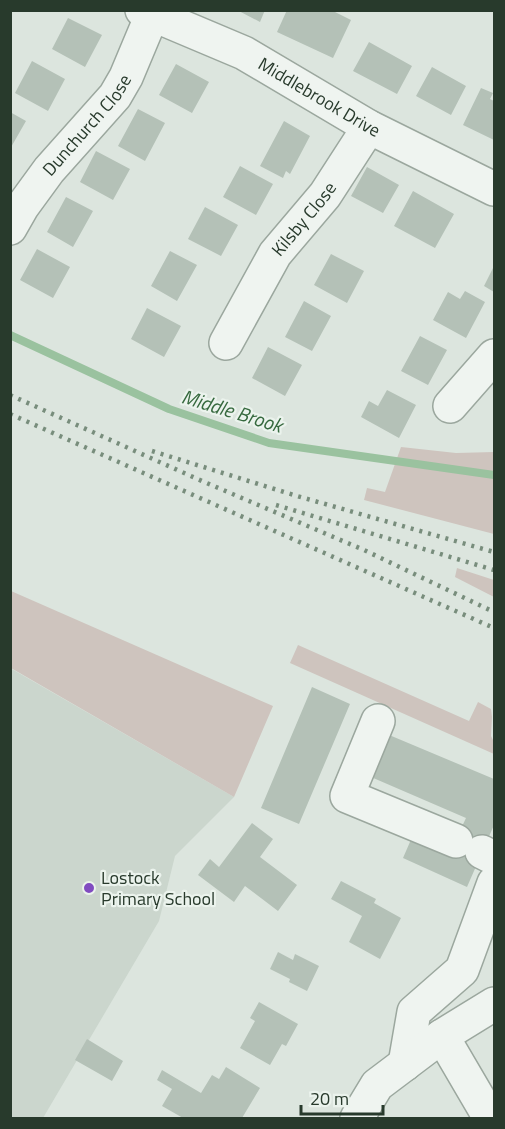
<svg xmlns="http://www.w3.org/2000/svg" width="505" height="1129" font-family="'Titillium Web',sans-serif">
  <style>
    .built { fill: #cbd6cd }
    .green { fill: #cec4be }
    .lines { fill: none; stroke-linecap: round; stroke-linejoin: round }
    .stream { stroke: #9ac29f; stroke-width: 8 }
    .building { fill: #b4c1b7 }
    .minor-casing { stroke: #9ba79e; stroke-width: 36 }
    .tertiary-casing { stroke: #9ba79e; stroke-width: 36 }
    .minor { stroke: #eff4f0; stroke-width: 33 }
    .tertiary { stroke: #eff4f0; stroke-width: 33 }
    .rail { stroke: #788d7c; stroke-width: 4.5; stroke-dasharray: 3 6; stroke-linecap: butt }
    .poi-dot { fill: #814cc0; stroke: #ebf3ed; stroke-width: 2 }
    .labels { text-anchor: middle; stroke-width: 4.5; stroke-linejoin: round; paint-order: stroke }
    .street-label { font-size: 18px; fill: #283a2c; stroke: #ebf3ed }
    .poi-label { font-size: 18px; fill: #283a2c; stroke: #ebf3ed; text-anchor: start }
    .water-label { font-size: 20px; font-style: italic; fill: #36693e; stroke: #ebf3ed }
  </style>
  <rect width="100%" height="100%" fill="#dce5de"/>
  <path class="built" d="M10 668 234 797 175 856 159 921 43 1118H11Z"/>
  <path class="green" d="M401 447 456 453 494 452V534L364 500 367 488 385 492Z
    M457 568 494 580V597L455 577Z
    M11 591 273 706 234 797 11 668Z
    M298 645 469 721 478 702 491 709 492 717 491 736 494 742V754L290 663Z"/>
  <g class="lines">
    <path class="stream" d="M10 335 169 409 269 443 494 475"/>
  </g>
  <path class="building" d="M237 10H265L260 22Z
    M287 10H331L351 20 333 58 277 32Z
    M68 18 102 35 85 67 52 49Z
    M369 42 412 66 397 94 353 71Z
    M32 61 65 79 48 111 15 93Z
    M176 64 209 82 192 113 159 95Z
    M432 67 466 86 451 115 416 96Z
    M481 88 493 93 490 99 494 101V140L463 125Z
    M138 109 165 123 145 161 118 146Z
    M10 112 26 121 10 149Z
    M284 121 310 136 290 174 286 171 283 178 260 166Z
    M96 151 130 169 113 200 80 182Z
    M240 166 273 184 256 215 223 197Z
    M367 167 399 185 383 213 351 196Z
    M413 191 454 214 435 248 394 226Z
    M66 197 93 211 73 247 47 232Z
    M205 207 238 225 221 256 188 239Z
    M37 249 70 267 53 298 20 280Z
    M170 251 197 265 177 301 151 286Z
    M331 254 364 271 347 303 314 285Z
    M494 266V292L484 286Z
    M465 291 485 302 466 338 433 320 448 292 460 299Z
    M304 301 331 316 312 351 285 337Z
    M147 308 181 326 164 357 131 339Z
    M420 336 447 350 428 385 401 371Z
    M268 347 302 365 285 396 252 378Z
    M387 390 416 405 399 438 361 417 369 401 378 406Z
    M312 687 350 704 299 824 261 808Z
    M382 732 494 779V825L467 887 403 858 413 835 450 852 466 818 364 774Z
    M252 823 273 839 260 857 297 885 278 911 245 886 234 902 198 875 210 859 219 867Z
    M341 881 376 899 374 903 401 918 380 959 349 942 362 916 331 899Z
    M278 952 293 960 295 954 319 966 307 991 289 982 290 979 270 969Z
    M259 1002 298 1024 286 1046 282 1044 270 1065 240 1048 255 1021 250 1018Z
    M87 1039 123 1061 112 1081 75 1060Z
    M226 1067 260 1088 242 1118H183L162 1106 172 1089 157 1080 162 1070 201 1093 212 1075 219 1079Z"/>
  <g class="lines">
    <g class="minor-casing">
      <g id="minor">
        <path id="s1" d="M142 10 244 53 369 127 494 189"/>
        <path id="s2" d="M10 228 22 207 49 170 115 96 126 77 152 15"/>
        <path id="s3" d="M226 343 275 254 325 195 369 127"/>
        <path d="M450 406 494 356"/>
        <path d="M378 721 347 796 456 841"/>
        <path d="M482 852 494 858"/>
        <path d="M442 1036 490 1118"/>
        <path d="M405 1064 414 1012 462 970 494 883"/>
      </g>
    </g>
    <g class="tertiary-casing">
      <path id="tertiary" d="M357 1118 377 1085 442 1036 494 1004"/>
    </g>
    <use href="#minor" class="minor"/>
    <use href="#tertiary" class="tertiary"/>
    <path class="rail" d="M10 395 202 481 364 550 494 612
      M10 414 494 628
      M152 451 297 496 494 552
      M276 505 494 570"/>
  </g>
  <circle class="poi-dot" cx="89" cy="888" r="6"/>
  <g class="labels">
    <g class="street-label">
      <text dy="6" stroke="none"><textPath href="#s1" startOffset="198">Middlebrook Drive</textPath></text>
      <text dy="6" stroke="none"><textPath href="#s2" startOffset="129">Dunchurch Close</textPath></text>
      <text dy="6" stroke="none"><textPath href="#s3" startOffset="147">Kilsby Close</textPath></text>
    </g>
    <g class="poi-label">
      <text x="101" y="884">Lostock<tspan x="101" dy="21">Primary School</tspan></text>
    </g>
    <g class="water-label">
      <text transform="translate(232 411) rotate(17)" y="7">Middle Brook</text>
    </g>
  </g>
  <rect width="505" height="1129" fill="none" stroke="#283a2c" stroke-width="24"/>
  <path d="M301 1105v9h82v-9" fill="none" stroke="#283a2c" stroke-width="3"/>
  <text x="310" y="1105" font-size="18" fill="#283a2c" stroke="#ebf3ed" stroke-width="4.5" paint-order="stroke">20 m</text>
</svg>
